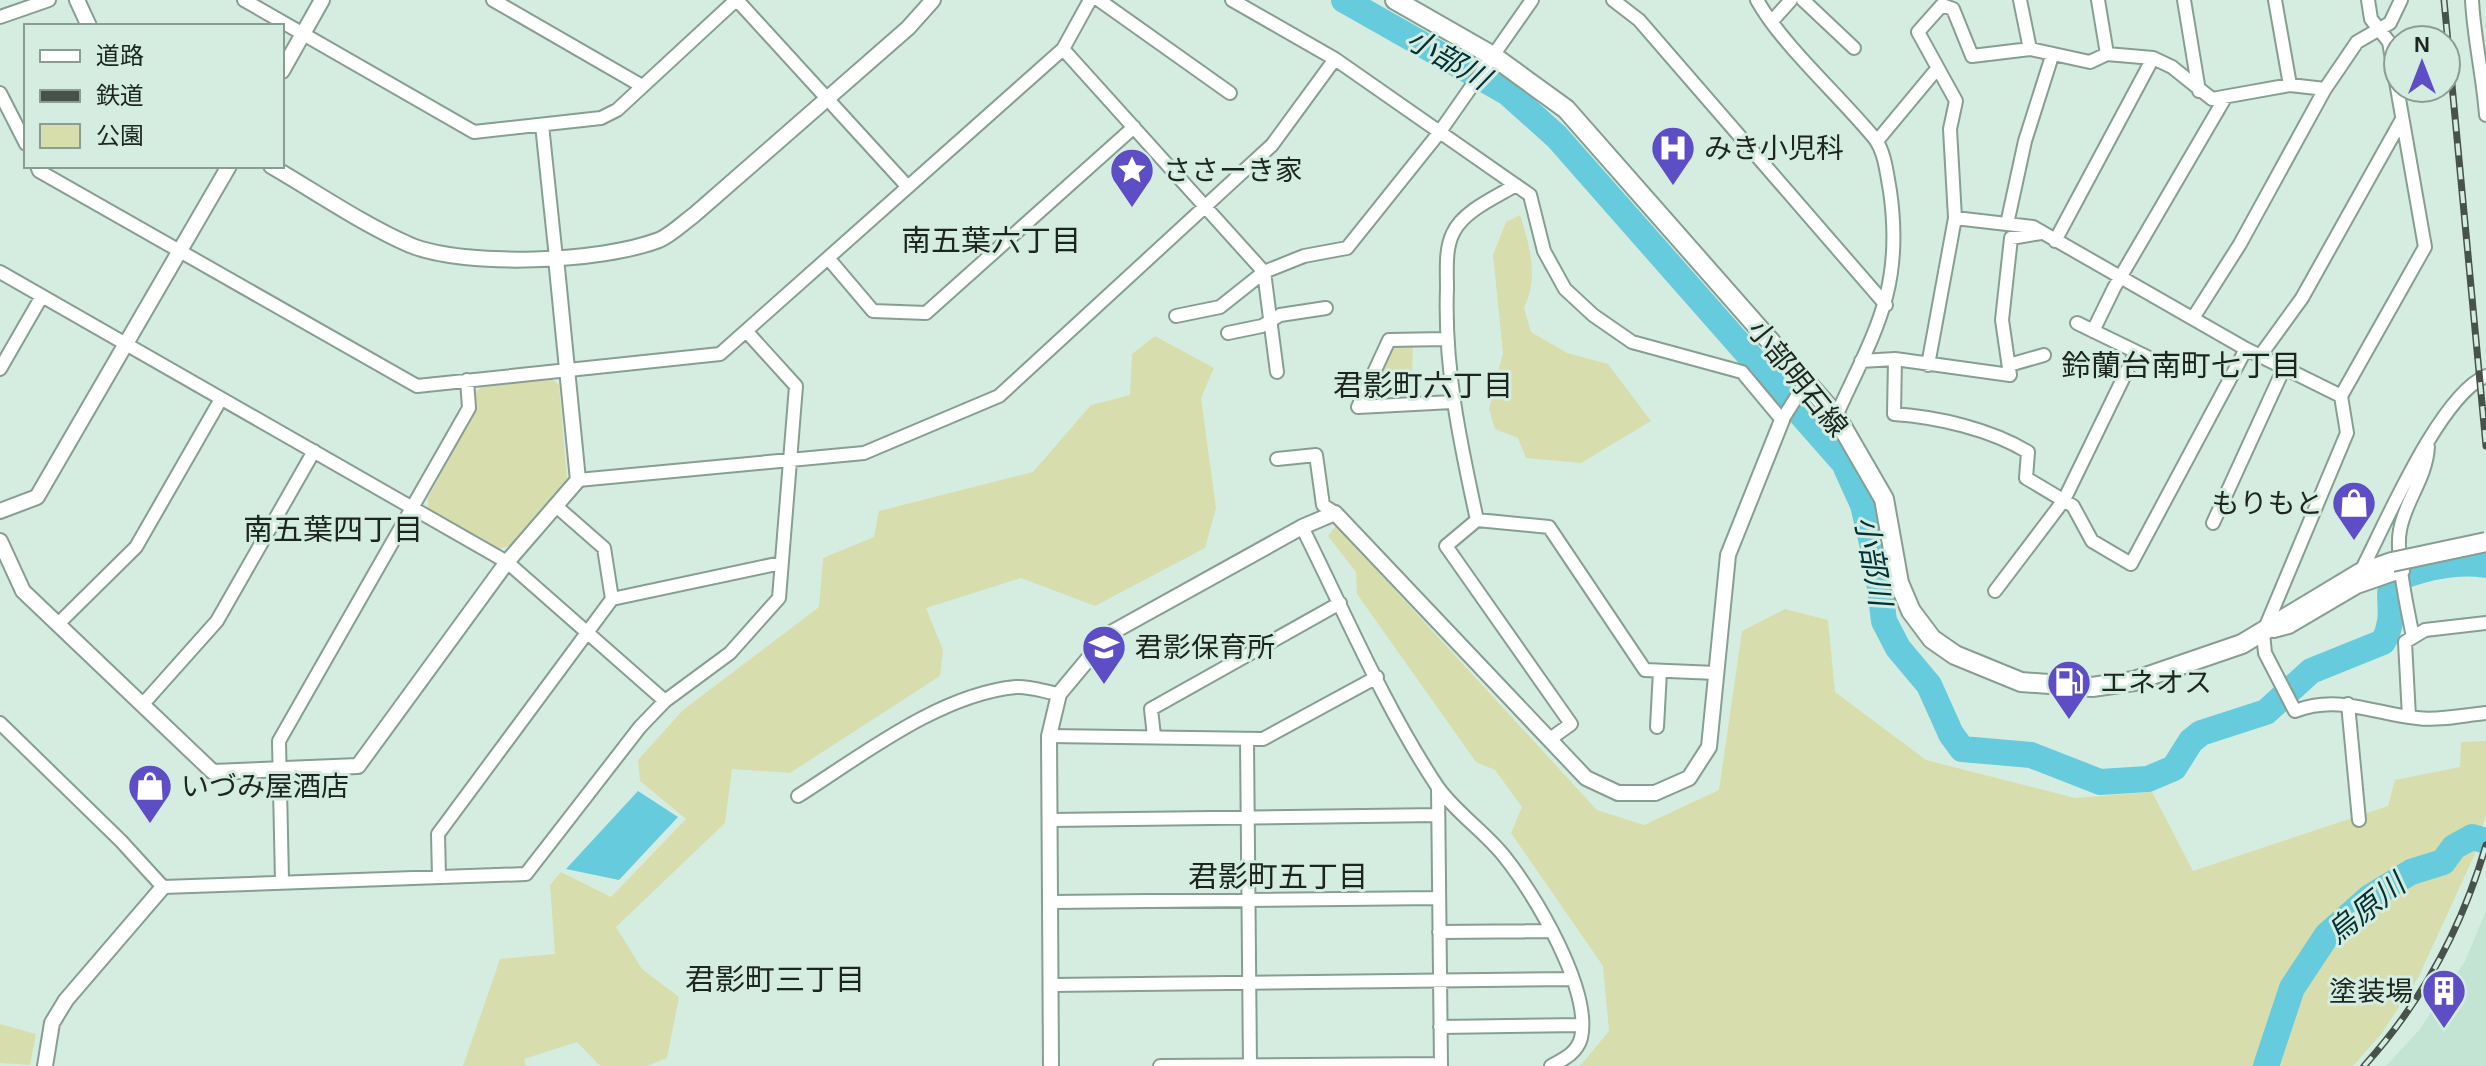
<svg xmlns="http://www.w3.org/2000/svg" width="2486" height="1066" font-family="Helvetica,'Noto Sans JP',sans-serif">
  <style>
    .built { fill: #c4e4d3 }
    .green { fill: #d8ddad }
    .water { fill: #66cbdd }
    .lines { fill: none; stroke-linecap: round; stroke-linejoin: round }
    .river { stroke: #66cbdd; stroke-width: 26 }
    .minor-casing { stroke: #879e91; stroke-width: 16 }
    .tertiary-casing { stroke: #879e91; stroke-width: 18 }
    .primary-casing { stroke: #879e91; stroke-width: 22 }
    .minor { stroke: #fff; stroke-width: 12 }
    .tertiary { stroke: #fff; stroke-width: 14 }
    .primary { stroke: #fff; stroke-width: 18 }
    .rail-casing { stroke: #46524b; stroke-width: 7 }
    .rail { stroke: #d5ede0; stroke-width: 4; stroke-dasharray: 12; stroke-linecap: butt }
    .primary-bridge-casing { stroke: #879e91; stroke-width: 22; stroke-linecap: butt }
    .primary-bridge { stroke: #fff; stroke-width: 18 }
    .labels { text-anchor: middle; stroke-width: 6; stroke-linejoin: round; paint-order: stroke }
    .poi-label { font-size: 28px; fill: #1c2520; stroke: #d5ede0; text-anchor: start }
    .street-label { font-size: 28px; fill: #1c2520; stroke: #d5ede0 }
    .water-label { font-size: 30px; font-style: italic; fill: #003038; stroke: #d5ede0 }
    .neighbourhood-label { font-size: 30px; fill: #1c2520; stroke: #d5ede0 }
  </style>
  <rect width="100%" height="100%" fill="#d5ede0"/>
  <path class="built" d="M2486 911V1066H2386L2420 1029 2465 961Z"/>
  <path class="green" d="M1520 215C1530 246 1539 278 1524 308L1531 332 1567 353 1608 364 1651 421 1581 463 1526 458 1518 438 1495 429 1489 409 1503 353 1493 255 1506 222Z
    M1155 336 1214 368 1201 398 1216 508 1205 548 1095 606 1021 578 926 608 943 650 940 676 790 773 732 769 725 823 616 927 642 969 679 997 667 1058 647 1066H600L577 1042 524 1059 526 1066H463L500 959 555 954 550 885 561 872 611 897 686 819 640 781 638 760 683 710 819 607 823 558 874 537 879 511 1033 472 1091 405 1130 395 1132 354Z
    M1395 346H1413L1412 376H1380L1389 352Z
    M551 378 559 385 567 480 509 546 499 549 428 508V498L475 410 474 395 484 383Z
    M1336 526 1597 810 1644 825 1719 790 1742 631 1785 609 1828 620 1835 692 1926 760 2075 798 2152 792 2193 871 2388 806 2395 780 2460 767 2461 742 2486 741V815L2474 856 2419 976 2382 1033 2353 1066H1580L1609 1031 1603 966 1511 833 1522 807 1495 770 1476 762 1357 594 1356 572 1328 536Z
    M0 1024 36 1034 30 1065 0 1063Z"/>
  <path class="water" d="M638 791 678 817 619 880 566 869Z"/>
  <g class="lines">
    <path class="river" d="M1344 0 1508 93 1557 137 1844 463 1863 505 1877 564 1884 621 1898 648 1929 685 1951 734 1962 749 2031 755 2100 782 2148 779 2174 768 2191 741 2201 733 2266 712 2311 671 2383 642C2398 615 2385 598 2393 580 2423 568 2454 560 2486 565
      M2266 1066 2292 988 2327 935 2370 897 2411 872 2443 862 2454 847 2472 837 2486 841"/>
    <g class="minor-casing">
      <path id="minor" d="M244 0 474 132 601 118 617 110 736 0
        M493 0 642 86
        M737 0 907 186
        M1099 0 1230 93
        M1232 0 1335 59 1530 195 1544 251 1565 289 1593 315 1632 342 1742 372 1782 420 1806 382
        M1613 0 1639 20 1886 305
        M1757 0C1782 45 1841 97 1875 139 1885 152 1887 175 1890 191 1904 288 1875 331 1836 416
        M1803 0 1854 48
        M2020 0 2030 49
        M2098 0 2107 54
        M2184 0 2199 91
        M2275 0 2290 85
        M2368 0 2371 19 2389 42 2425 247 2341 396 2347 433 2263 633 2265 653 2295 711C2339 694 2374 714 2417 718 2439 721 2464 715 2486 713
        M2472 0C2474 39 2483 75 2486 115
        M0 17 49 0
        M1773 20 1791 0
        M1063 49 1264 272 1277 372
        M0 93 26 144
        M542 125 556 258
        M1877 141 1936 70
        M37 166 39 171 417 386 720 354 1063 49 1090 0
        M1955 218 2033 227 2246 349 2341 396
        M2007 224 2025 141 2052 56
        M2055 241 2153 58
        M828 258 873 311 926 313 1134 127
        M0 272 507 562 665 701
        M1176 316 1220 307 1264 272 1304 256 1347 248 1439 133 1532 0
        M2193 318 2240 244 2325 89 2357 42 2390 23 2401 0
        M2077 323 2147 357
        M2093 331 2114 288 2225 98
        M1228 333 1262 326 1280 315 1326 308
        M1445 339 1389 340 1358 407 1452 402
        M2260 356 2302 298 2401 121
        M1895 359 1894 414C1937 417 1990 429 2028 452L2026 478 2073 506 2092 541 2131 564 2246 349
        M1861 361 1895 359 2010 375 2002 320 2011 238 2041 233
        M1928 365 1955 218 1950 129 1956 101 1918 32 1942 5 1953 9 1972 56 2030 49 2090 62 2107 54 2153 58 2172 67 2212 99 2290 85 2325 89
        M2009 365 2044 355
        M0 369 42 296
        M1277 459 1316 455 1323 505 1335 513
        M578 480 864 453 999 396 1272 145 1335 59
        M556 506 604 548 612 599
        M1477 520C1460 442 1444 368 1447 288 1447 270 1445 249 1453 233 1463 211 1496 197 1516 185
        M2213 523 2284 368
        M1302 527C1345 613 1384 706 1437 786 1455 812 1484 831 1504 856 1534 893 1592 990 1581 1038 1577 1053 1564 1059 1551 1066
        M2360 573C2385 525 2439 396 2486 376
        M1995 591 2064 500 2136 352
        M58 624 136 547 221 399
        M2274 631 2289 627 2357 587 2403 571
        M2413 637C2408 612 2395 554 2400 530 2405 501 2426 479 2428 447
        M143 704 217 621 314 451
        M2348 704 2359 820
        M2409 717 2405 642 2425 630 2486 623
        M0 723 121 841 163 887 526 874 640 727 665 701 730 653 779 598 796 386 747 332
        M1657 727 1660 671
        M1049 736 1263 739 1377 677
        M1154 736 1151 709 1340 603
        M1550 739 1571 724 1446 546 1477 520 1549 527 1645 670 1716 673
        M1247 741 1250 1066
        M1438 788 1441 1066
        M798 796C861 756 940 694 1016 687 1030 686 1045 692 1059 694
        M1050 820 1438 815
        M439 876 438 834 612 599 781 563
        M282 881 279 741 469 408 467 380
        M1051 902 1439 898
        M1439 932 1552 931
        M1051 985 1572 979
        M1440 1027 1582 1025
        M1160 1066 1440 1064"/>
    </g>
    <g class="tertiary-casing">
      <path id="tertiary" d="M77 0 89 26
        M282 71 322 0
        M271 166C316 192 362 224 410 245 466 268 602 262 659 240 671 235 683 223 694 215L908 28 933 0
        M0 511 37 497 229 166
        M0 541 23 591 213 772 358 766 507 562 578 480 556 258
        M45 1066 52 1023 66 1000 163 887
        M1051 1066 1049 736 1059 694 1109 634 1302 527 1335 513 1586 778 1618 793H1655L1689 778 1709 747 1728 555 1782 420"/>
    </g>
    <g class="primary-casing">
      <path id="primary" d="M1395 0 1493 56 1566 109 1836 416 1884 499 1899 583 1911 611 1932 639 1955 655 2021 682 2092 687 2134 681 2242 644 2360 573 2392 562"/>
    </g>
    <use href="#minor" class="minor"/>
    <use href="#tertiary" class="tertiary"/>
    <use href="#primary" class="primary"/>
    <g class="rail-casing">
      <path id="rail" d="M2444 0 2486 446
        M2364 1066C2422 1002 2462 928 2486 845"/>
    </g>
    <use href="#rail" class="rail"/>
    <g class="primary-bridge-casing">
      <path id="primary-bridge" d="M2392 562 2486 542"/>
    </g>
    <use href="#primary-bridge" class="primary-bridge"/>
  </g>
  <defs>
    <g id="hospital-pin" transform="scale(2.3)"><path d="M0 17L-7.5 6A9.5 9.5 0 1 1 7.5 6Z" fill="#5e4ec6" stroke="#d5ede0"/><path d="M-5-5h3v3.5h4V-5h3V5h-3V1.5h-4V5h-3Z" fill="#fff"/></g>
    <g id="sight-pin" transform="scale(2.3)"><path d="M0 17L-7.5 6A9.5 9.5 0 1 1 7.5 6Z" fill="#5e4ec6" stroke="#d5ede0"/><path d="M0-6L1.8-2.2L6-1.7L2.9 1.2L3.7 5.4L0 3.3L-3.7 5.4L-2.9 1.2L-6-1.7L-1.8-2.2Z" fill="#fff"/></g>
    <g id="shop-pin" transform="scale(2.3)"><path d="M0 17L-7.5 6A9.5 9.5 0 1 1 7.5 6Z" fill="#5e4ec6" stroke="#d5ede0"/><path d="M-5-2.5h2.3a2.7 3.5 0 0 1 5.4 0H5L5.5 6h-11ZM-1.5-2.5h3a1.5 2.3 0 0 0-3 0Z" fill="#fff"/></g>
    <g id="school-pin" transform="scale(2.3)"><path d="M0 17L-7.5 6A9.5 9.5 0 1 1 7.5 6Z" fill="#5e4ec6" stroke="#d5ede0"/><path d="M0-5L7-2L0 1L-7-2ZM-4 1L0 2.5L4 1V4Q0 6-4 4Z" fill="#fff"/></g>
    <g id="fuel-pin" transform="scale(2.3)"><path d="M0 17L-7.5 6A9.5 9.5 0 1 1 7.5 6Z" fill="#5e4ec6" stroke="#d5ede0"/><path d="M-5.5-6h7V0h2V4h1.3V-2.5L3-4.5l.8-.8L6-3V5H2.5V1h-1V6h-7ZM-4.2-4.7v3.2H.2V-4.7Z" fill="#fff"/></g>
    <g id="building-pin" transform="scale(2.3)"><path d="M0 17L-7.5 6A9.5 9.5 0 1 1 7.5 6Z" fill="#5e4ec6" stroke="#d5ede0"/><path d="M-4-6H4V6H1V3H-1V6H-4ZM-2.5-4.3h1.7v1.8h-1.7ZM.8-4.3h1.7v1.8H.8ZM-2.5-1h1.7V.8h-1.7ZM.8-1h1.7V.8H.8Z" fill="#fff"/></g>
  </defs>
  <g fill-rule="evenodd">
    <use href="#hospital-pin" x="1673" y="148"/>
    <use href="#sight-pin" x="1132" y="170"/>
    <use href="#shop-pin" x="2354" y="503"/>
    <use href="#school-pin" x="1104" y="647"/>
    <use href="#fuel-pin" x="2069" y="682"/>
    <use href="#shop-pin" x="150" y="786"/>
    <use href="#building-pin" x="2444" y="991"/>
  </g>
  <g class="labels">
    <g class="poi-label">
      <text x="1704" y="158">みき小児科</text>
      <text x="1163" y="180">ささーき家</text>
      <text x="2323" y="513" text-anchor="end">もりもと</text>
      <text x="1135" y="657">君影保育所</text>
      <text x="2100" y="692">エネオス</text>
      <text x="181" y="796">いづみ屋酒店</text>
      <text x="2413" y="1001" text-anchor="end">塗装場</text>
    </g>
    <g class="street-label">
      <text transform="translate(1798 378) rotate(51)" y="10">小部明石線</text>
    </g>
    <g class="water-label">
      <text transform="translate(1448 59) rotate(30)" y="10">小部川</text>
      <text transform="translate(1873 561) rotate(80)" y="10">小部川</text>
      <text transform="translate(2366 909) rotate(-39)" y="10">烏原川</text>
    </g>
    <g class="neighbourhood-label">
      <text x="991" y="251">南五葉六丁目</text>
      <text x="2181" y="376">鈴蘭台南町七丁目</text>
      <text x="1423" y="396">君影町六丁目</text>
      <text x="333" y="540">南五葉四丁目</text>
      <text x="1278" y="887">君影町五丁目</text>
      <text x="775" y="990">君影町三丁目</text>
    </g>
  </g>
  <rect x="24" y="24" width="260" height="144" fill="#d5ede0" stroke="#8b9d93" stroke-width="2"/>
  <rect x="40" y="50" width="40" height="12" fill="#ffffff" stroke="#8b9d93" stroke-width="2"/>
  <text x="96" y="64" font-size="24" fill="#1c2520">道路</text>
  <rect x="40" y="90" width="40" height="12" fill="#46524b" stroke="#8b9d93" stroke-width="2"/>
  <text x="96" y="104" font-size="24" fill="#1c2520">鉄道</text>
  <rect x="40" y="124" width="40" height="24" fill="#d8ddad" stroke="#8b9d93" stroke-width="2"/>
  <text x="96" y="144" font-size="24" fill="#1c2520">公園</text>
  <g transform="translate(2422 64)"><circle r="38" fill="#d5ede0" stroke="#8b9d93" stroke-width="2"/>
  <path d="M0-6L14 30L0 20L-14 30Z" fill="#5e4ec6"/>
  <text y="-12" font-size="22" font-weight="bold" text-anchor="middle" fill="#1c2520">N</text>
  </g>
</svg>
